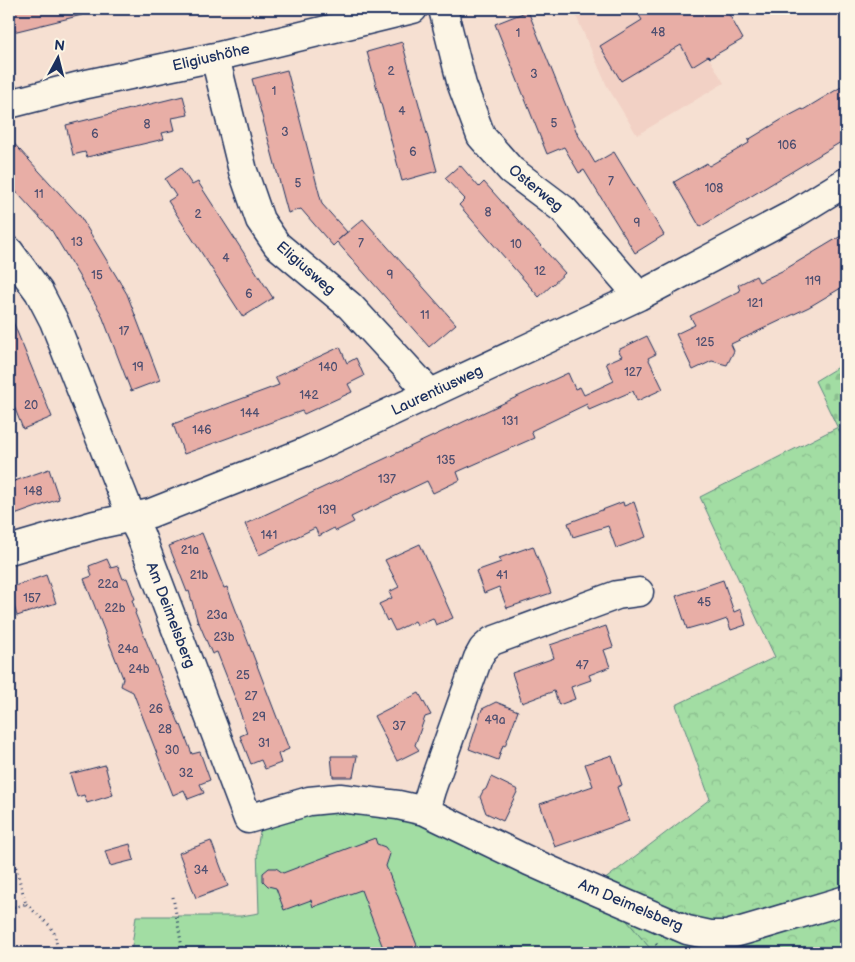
<svg xmlns="http://www.w3.org/2000/svg" width="855" height="962" font-family="'Balsamiq Sans',sans-serif">
  <style>
    .built { fill: #f2d1c5 }
    .green { fill: #a2dda3; stroke: #5e8680 }
    .forest { fill: url(#forest-crowns); stroke: #5e8680 }
    .cemetery { fill: url(#cemetery-stones); stroke: #5e8680 }
    .building { fill: #e8aea6; stroke: #1b2f5e }
    .lines { fill: none; stroke-linecap: round; stroke-linejoin: round }
    .minor-casing { stroke: #1b2f5e; stroke-width: 31 }
    .path { stroke: #1b2f5e; stroke-width: 3; stroke-dasharray: 1 4; stroke-linecap: butt }
    .minor { stroke: #fcf5e5; stroke-width: 28 }
    .labels { text-anchor: middle; stroke-width: 4; stroke-linejoin: round; paint-order: stroke }
    .number-label { font-size: 12px; fill: #4e4f70 }
    .street-label { font-size: 15px; fill: #1b2f5e; stroke: #fcf5e5 }
  </style>
  <defs>
    <pattern id="forest-crowns" width="20" height="18" patternUnits="userSpaceOnUse" patternTransform="scale(1.25)"><rect width="20" height="18" fill="#a2dda3"/><path d="M2 6a3 3 0 1 1 6 0M12 15a3 3 0 1 1 6 0" fill="none" stroke="#8bbe8f"/></pattern>
    <pattern id="cemetery-stones" width="16" height="16" patternUnits="userSpaceOnUse" patternTransform="scale(1.25)"><rect width="16" height="16" fill="#a2dda3"/><path d="M2 7V4a2 2 0 0 1 4 0v3zM10 15v-3a2 2 0 0 1 4 0v3z" fill="#8bbe8f"/></pattern>
  </defs>
  <rect width="100%" height="100%" fill="#f6e0d2"/>
  <filter id="ink" filterUnits="userSpaceOnUse"><feTurbulence type="fractalNoise" baseFrequency=".02" numOctaves="2"/><feDisplacementMap in="SourceGraphic" scale="10" xChannelSelector="R" yChannelSelector="G"/><feConvolveMatrix kernelMatrix="1 2 1 2 8 2 1 2 1" color-interpolation-filters="sRGB"/></filter>
  <g filter="url(#ink)">
    <path class="built" d="M573 9H680L724 83 637 135 607 86Z"/>
    <path class="green" d="M337 810 420 820 624 916 654 953H131L136 916H241L259 913 257 848 260 832 272 820Z"/>
    <path class="forest" d="M838 427 846 444V892L731 924 702 922 595 887 710 799 676 705 775 657 700 497Z
      M846 905V953H654L623 916 684 932Z"/>
    <path class="cemetery" d="M846 362V445L815 381Z"/>
    <path class="building" d="M9 9H81L82 15 9 33Z
      M635 9H726L743 39 710 58 708 56 692 66 681 45 621 81 600 46 642 20Z
      M528 11 577 133 595 163 614 152 664 235 635 253 584 170 579 173 564 147 547 154 495 24Z
      M402 42 437 171 402 181 367 52Z
      M287 70 322 204 347 232 338 240 363 219 456 324 429 347 337 242 333 246 301 209 288 213 252 79Z
      M846 84V139L700 227 674 182 707 163 709 166 749 143 748 140 781 120 802 109 803 110Z
      M183 96 188 115 172 118 175 130 162 133 164 139 87 157 85 152 73 155 66 125Z
      M9 138 80 216 127 294 160 380 131 391 101 313 52 231 9 184Z
      M460 165 479 187 484 182 565 273 539 297 459 205 465 199 445 178Z
      M181 168 192 185 198 182 273 298 243 317 168 201 176 196 165 179Z
      M846 233V285L809 307 731 344 734 351 727 365 712 361 693 370 676 334 695 325 690 316 740 291 738 285 756 276 759 282 784 270Z
      M9 312 52 417 23 429 9 394Z
      M647 336 656 354 648 358 663 389 637 401 633 391 589 410 587 404 531 431 534 438 457 472 460 480 433 493 427 481 351 517 354 522 336 531 334 528 319 536 315 528 259 555 245 524 568 373 575 389 580 387 584 395 614 381 606 363 622 356 618 350Z
      M340 347 347 363 356 358 364 376 348 384 352 392 304 414 302 411 184 454 173 424 279 385 275 377Z
      M49 469 59 499 9 517V483Z
      M623 502 624 506 634 502 646 537 616 548 608 526 573 537 568 523Z
      M202 533 224 588 227 587 289 749 278 754 281 763 265 769 261 760 251 764 240 736 247 733 237 703 217 652 212 654 199 623H198L189 591 187 592 169 546Z
      M420 544 453 618 436 625 433 618 417 625 415 621 395 631 389 619 387 621 379 604 392 598 389 592 399 587 385 560Z
      M533 546 551 593 507 608 499 587 484 593 476 571 501 562 499 558Z
      M107 559 111 568 118 566 123 579 127 578 135 599 132 600 136 612 135 613 180 726 181 725 192 754 200 752 210 780 200 784 204 793 188 799 184 790 173 795 133 692 121 686 123 678 84 579 92 576 89 566Z
      M46 575 56 603 17 616 9 588Z
      M723 580 734 612 741 609 746 625 731 630 727 619 707 626 701 625 687 629 676 596Z
      M606 626 613 647 604 650 610 667 589 675 591 680 571 687 575 699 559 705 554 691 522 703 512 673 554 658 550 645Z
      M419 693 431 715 425 717 415 745 419 750 397 761 374 716Z
      M496 702 518 711 505 746 503 745 498 760 469 749 482 709Z
      M612 755 622 785 617 787 629 821 555 847 540 804 593 786 585 764Z
      M331 756H357L353 777H333Z
      M105 765 113 795 87 803 84 795 77 797 70 774Z
      M491 777 518 790 503 821 486 813 480 797 483 791 486 789Z
      M375 838 377 844 385 847 390 854 386 866 420 953H385L361 890 313 907 311 900 284 910 276 888 268 886 263 881V873L269 868H276L283 873Z
      M211 841 228 886 196 898 179 853Z
      M130 844 134 860 110 866 105 851Z"/>
    <g class="lines">
      <g class="minor-casing">
        <path id="minor" d="M443 9 462 85 481 136 511 170 564 210 639 296
          M215 57 243 171 260 220 277 245 350 306 430 393
          M9 104 87 84 215 57 413 9
          M9 251 39 292 54 321 131 516 140 534 248 819 309 801 340 798 398 805 425 811 529 861 594 890 687 930 710 935H727L745 930 846 900
          M9 550 95 525 151 513 305 452 639 296 794 214 846 182
          M425 811 431 790 478 658 483 649 492 641 617 595 639 592"/>
      </g>
      <path class="path" d="M846 369 838 371 846 397
        M9 843 26 904 9 908
        M173 897 183 953
        M26 904 49 925 54 933 59 953
        M656 944 664 953"/>
      <use href="#minor" class="minor"/>
    </g>
  </g>
  <g class="labels">
    <g class="number-label">
      <text x="658" y="36">48</text>
      <text x="518" y="37">1</text>
      <text x="391" y="75">2</text>
      <text x="534" y="78">3</text>
      <text x="274" y="95">1</text>
      <text x="402" y="115">4</text>
      <text x="554" y="127">5</text>
      <text x="147" y="128">8</text>
      <text x="285" y="136">3</text>
      <text x="95" y="138">6</text>
      <text x="787" y="149">106</text>
      <text x="413" y="156">6</text>
      <text x="611" y="185">7</text>
      <text x="298" y="187">5</text>
      <text x="714" y="192">108</text>
      <text x="39" y="198">11</text>
      <text x="488" y="216">8</text>
      <text x="198" y="218">2</text>
      <text x="637" y="227">9</text>
      <text x="77" y="246">13</text>
      <text x="361" y="247">7</text>
      <text x="516" y="248">10</text>
      <text x="226" y="262">4</text>
      <text x="540" y="275">12</text>
      <text x="97" y="279">15</text>
      <text x="390" y="279">9</text>
      <text x="813" y="285">119</text>
      <text x="249" y="298">6</text>
      <text x="755" y="307">121</text>
      <text x="425" y="319">11</text>
      <text x="124" y="335">17</text>
      <text x="705" y="346">125</text>
      <text x="138" y="371">19</text>
      <text x="328" y="371">140</text>
      <text x="633" y="376">127</text>
      <text x="309" y="399">142</text>
      <text x="31" y="409">20</text>
      <text x="250" y="417">144</text>
      <text x="510" y="425">131</text>
      <text x="202" y="434">146</text>
      <text x="446" y="464">135</text>
      <text x="387" y="483">137</text>
      <text x="33" y="495">148</text>
      <text x="327" y="514">139</text>
      <text x="269" y="539">141</text>
      <text x="190" y="554">21a</text>
      <text x="199" y="579">21b</text>
      <text x="502" y="579">41</text>
      <text x="108" y="588">22a</text>
      <text x="32" y="602">157</text>
      <text x="704" y="606">45</text>
      <text x="115" y="612">22b</text>
      <text x="217" y="619">23a</text>
      <text x="224" y="641">23b</text>
      <text x="128" y="653">24a</text>
      <text x="582" y="669">47</text>
      <text x="139" y="673">24b</text>
      <text x="243" y="679">25</text>
      <text x="251" y="700">27</text>
      <text x="156" y="713">26</text>
      <text x="259" y="721">29</text>
      <text x="495" y="724">49a</text>
      <text x="399" y="730">37</text>
      <text x="165" y="733">28</text>
      <text x="264" y="747">31</text>
      <text x="172" y="754">30</text>
      <text x="186" y="777">32</text>
      <text x="201" y="874">34</text>
    </g>
    <g class="street-label">
      <text transform="translate(211 57) rotate(-13)" y="5">Eligiushöhe</text>
      <text transform="translate(536 188) rotate(39)" y="5">Osterweg</text>
      <text transform="translate(306 268) rotate(41)" y="5">Eligiusweg</text>
      <text transform="translate(437 390) rotate(-25)" y="5">Laurentiusweg</text>
      <text transform="translate(171 615) rotate(69)" y="5">Am Deimelsberg</text>
      <text transform="translate(631 905) rotate(23)" y="5">Am Deimelsberg</text>
    </g>
  </g>
  <rect width="855" height="962" fill="none" stroke="#fcf5e5" stroke-width="30"/>
  <rect x="15" y="15" width="825" height="932" fill="none" stroke="#1b2f5e" stroke-width="2" filter="url(#ink)"/>
  <g transform="translate(58 58) rotate(7)" stroke="#fcf5e5" stroke-width="4" paint-order="stroke">
  <path d="M0-4L9 19L0 12L-9 19Z" fill="#1b2f5e"/>
  <text y="-8" font-size="14" font-weight="bold" text-anchor="middle" fill="#1b2f5e">N</text>
  </g>
</svg>
